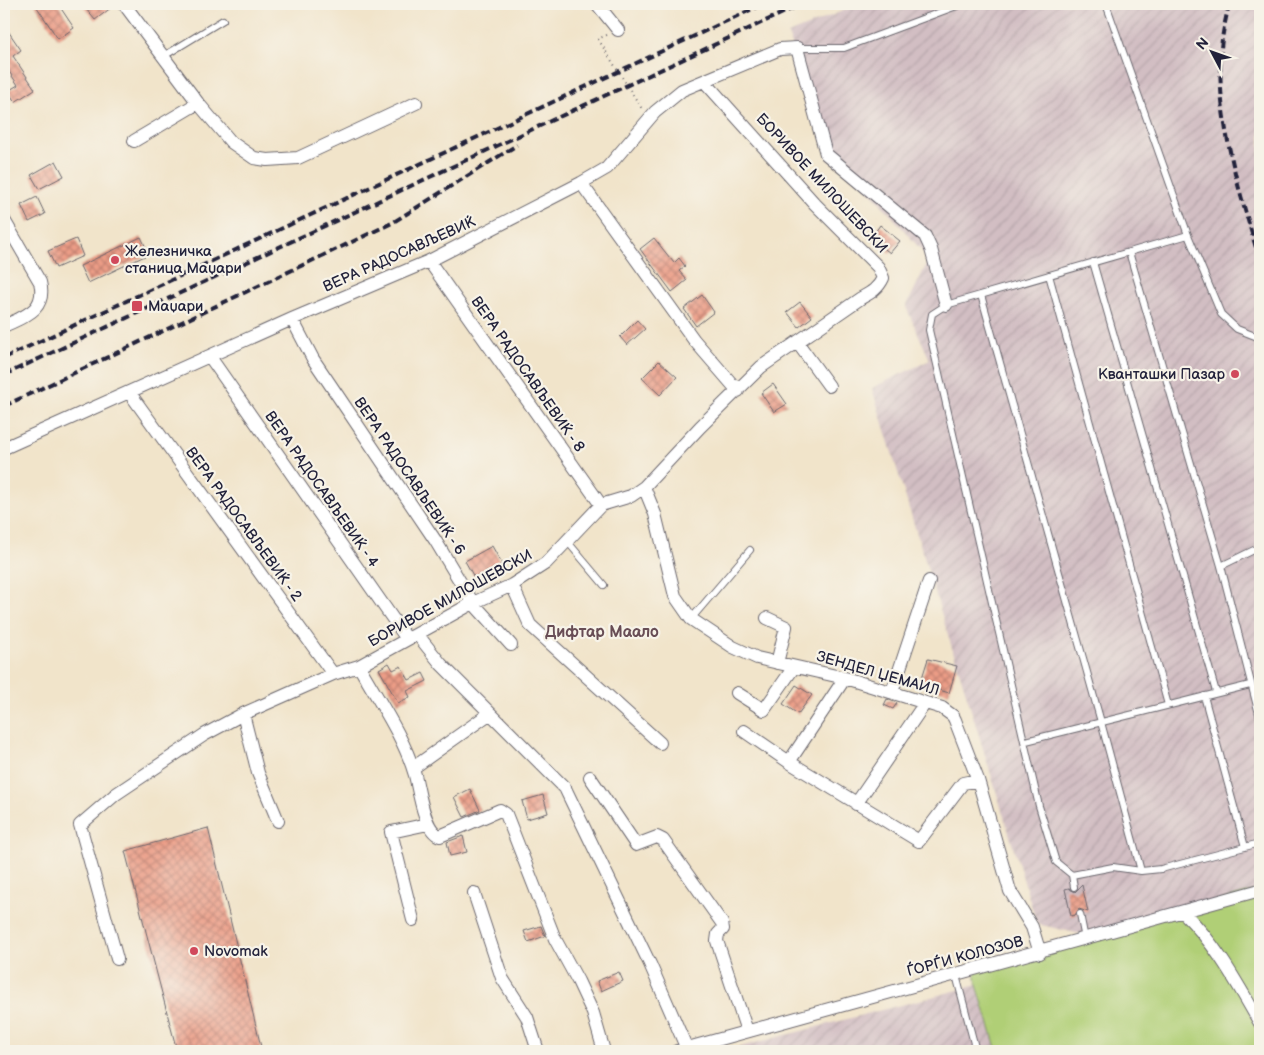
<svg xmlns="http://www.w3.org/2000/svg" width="1264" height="1055" font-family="'Balsamiq Sans',sans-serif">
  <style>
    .industrial { fill: url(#industrial-furrows) }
    .grass { fill: #b0cf76; stroke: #697858 }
    .building { fill: url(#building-cross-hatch) }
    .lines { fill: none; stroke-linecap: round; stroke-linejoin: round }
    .service-casing { stroke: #6a666d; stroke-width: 8 }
    .minor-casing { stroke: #6a666d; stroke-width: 14 }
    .path { stroke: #6a666d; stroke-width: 2; stroke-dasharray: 1 4; stroke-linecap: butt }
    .service { stroke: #fff; stroke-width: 6 }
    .minor { stroke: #fff; stroke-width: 12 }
    .rail { stroke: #22223b; stroke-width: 4; stroke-dasharray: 8 4; stroke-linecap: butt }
    .poi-dot { fill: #d1495b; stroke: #f7f3e8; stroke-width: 2 }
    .labels { text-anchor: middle; stroke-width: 4.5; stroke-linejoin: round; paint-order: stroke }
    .street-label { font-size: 15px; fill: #22223b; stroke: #f7f3e8 }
    .poi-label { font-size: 15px; fill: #22223b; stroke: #f7f3e8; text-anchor: start }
    .neighbourhood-label { font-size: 16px; font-weight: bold; fill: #684d55; stroke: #f7f3e8 }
  </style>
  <defs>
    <pattern id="industrial-furrows" width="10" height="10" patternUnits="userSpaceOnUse" patternTransform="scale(1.25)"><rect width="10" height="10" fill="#d2bec3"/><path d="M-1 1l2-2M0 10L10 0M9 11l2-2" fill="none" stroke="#b4a3a8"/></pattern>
    <pattern id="building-cross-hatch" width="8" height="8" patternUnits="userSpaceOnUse" patternTransform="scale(1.25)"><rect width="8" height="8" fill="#eb9c86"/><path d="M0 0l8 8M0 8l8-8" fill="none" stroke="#be7f6f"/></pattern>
  </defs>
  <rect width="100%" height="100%" fill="#f7f3e8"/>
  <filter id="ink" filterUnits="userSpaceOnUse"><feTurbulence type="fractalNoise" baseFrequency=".02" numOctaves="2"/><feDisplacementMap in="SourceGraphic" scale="10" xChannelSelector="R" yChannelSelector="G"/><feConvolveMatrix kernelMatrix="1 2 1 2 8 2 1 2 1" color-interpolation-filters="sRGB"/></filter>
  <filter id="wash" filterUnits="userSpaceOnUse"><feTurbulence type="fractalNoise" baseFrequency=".0096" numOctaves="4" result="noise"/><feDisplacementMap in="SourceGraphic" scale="20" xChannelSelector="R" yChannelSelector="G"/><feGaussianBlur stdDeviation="1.12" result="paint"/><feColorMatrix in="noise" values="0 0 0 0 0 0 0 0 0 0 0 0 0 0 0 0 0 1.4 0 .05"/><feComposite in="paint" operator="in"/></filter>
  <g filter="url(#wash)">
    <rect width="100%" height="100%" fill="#f1e4ca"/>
    <path class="industrial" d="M859 4H1260V889L1093 937 1037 924 872 388 930 360 906 307 929 259 820 134 788 34Z
      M977 985 997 1051H725Z"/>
    <path class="grass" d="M1260 889V1051H997L977 985 975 970Z"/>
    <g id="blocks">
      <path class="building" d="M35 4H58L74 28 58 39Z
        M82 4H116L95 20Z
        M4 25 21 50 13 56 35 89 15 102 8 91 18 85 4 64Z
        M56 161 64 176 39 189 31 175Z
        M37 197 45 214 29 222 21 205Z
        M880 225 900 241 890 253 871 238Z
        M141 237 149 254 88 283 80 266Z
        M654 238 674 263 679 258 685 266 679 271 687 280 672 292 640 249Z
        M76 239 83 256 56 268 48 251Z
        M702 295 714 312 696 326 684 309Z
        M800 302 812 317 799 327 787 312Z
        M637 320 645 329 627 345 620 337Z
        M659 361 677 377 660 395 642 378Z
        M773 384 787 404 774 412 761 393Z
        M492 546 502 564 475 579 465 561Z
        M928 659 957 666 949 693 920 684Z
        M389 663 393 670 401 666 409 680 423 673 427 681 407 691 410 697 398 703 379 669Z
        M796 685 812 695 798 714 783 704Z
        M887 699 897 703 893 709 884 705Z
        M470 789 480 810 464 817 454 797Z
        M543 795 548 813 527 819 522 801Z
        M208 828 262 1051H177L125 851Z
        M463 836 467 852 450 856 447 842Z
        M1082 885 1088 912 1079 909 1075 915 1071 916 1065 889 1069 888 1075 892Z
        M541 926 545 936 528 942 524 931Z
        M619 972 623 981 601 991 597 981Z"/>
    </g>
  </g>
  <g filter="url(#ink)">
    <use href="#blocks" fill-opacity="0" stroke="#6a666d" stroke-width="1"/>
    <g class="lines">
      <g class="service-casing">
        <path id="service" d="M1106 4 1188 235 1221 314 1237 329 1260 338
          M797 48H844L962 4
          M164 56 223 20
          M1129 252 1221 566 1260 718
          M1093 262 1216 692
          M1049 275 1168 705
          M981 295 1101 722 1141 871
          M567 541 604 585
          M1221 566 1260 547
          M691 619 750 550
          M1204 696 1245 847
          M1026 741 1250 685
          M1072 875 1113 867 1141 871 1161 869 1260 843
          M1074 887 1072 875 1056 862 1039 806 929 330 932 314 946 305 1188 235
          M1080 914 1085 939
          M956 975 976 1051"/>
      </g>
      <g class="minor-casing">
        <path id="minor" d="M124 4 198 103 231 142 254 158 267 160 298 158 416 103
          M597 4 618 30
          M134 141 198 103
          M581 183 694 340 738 391
          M4 220 40 282C47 310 25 316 4 326
          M429 261 601 505
          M292 319 313 359 435 540 473 603 511 645
          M797 342 829 386
          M210 357 407 639
          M129 392 333 674
          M4 448 292 319 429 261 581 183 607 168 655 112 682 90 780 49 797 48 826 154 925 236 931 249 946 305
          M644 487 655 514 675 596 691 619 733 647 757 658 845 678 942 708 953 716 955 720 978 780 1010 891 1032 927 1040 953
          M512 585 530 625 660 743
          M767 618 786 627 777 663
          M417 634 441 664 565 788 650 964 687 1049
          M359 666C378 700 404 737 415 775 419 791 424 831 440 836L500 810 506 814 555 939 578 981 593 1013 604 1051
          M892 692 929 581
          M737 693 764 710 794 667
          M243 714 258 773 278 821
          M744 731 789 762 919 841 963 783 978 780
          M789 762 845 678
          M413 768 489 714
          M590 777 636 845 657 837 663 840 722 923 723 929 718 934 717 941 747 1031
          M856 804 925 703
          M474 893 502 978 527 1017 538 1051
          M1183 912C1216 944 1237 983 1260 1023
          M413 920 391 832 428 824
          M117 959 80 825 116 794 204 735 243 714 333 674 359 666 473 603 512 585 546 563 601 505 631 496 644 487 700 427 761 367 861 298C870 293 878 289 883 278L878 267 815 204 705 82
          M677 1051 1260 890"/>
      </g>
      <path class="path" d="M607 35 598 39 642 109"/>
      <use href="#service" class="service"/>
      <use href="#minor" class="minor"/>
      <path class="rail" d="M1229 4C1226 18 1222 34 1221 49 1216 121 1240 193 1260 261
        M4 358 763 4
        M4 375 802 4
        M4 406 392 223 517 145"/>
    </g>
  </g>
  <g class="poi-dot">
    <circle cx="115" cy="260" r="5"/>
    <rect x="131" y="300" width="12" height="12" rx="2.5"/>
    <circle cx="1235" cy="374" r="5"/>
    <circle cx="194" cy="951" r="5"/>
  </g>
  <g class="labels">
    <g class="street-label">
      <text transform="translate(822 183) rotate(47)" y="5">БОРИВОЕ МИЛОШЕВСКИ</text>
      <text transform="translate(399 254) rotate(-24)" y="5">ВЕРА РАДОСАВЉЕВИЌ</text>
      <text transform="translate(528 374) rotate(55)" y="5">ВЕРА РАДОСАВЉЕВИЌ - 8</text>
      <text transform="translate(410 476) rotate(56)" y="5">ВЕРА РАДОСАВЉЕВИЌ - 6</text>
      <text transform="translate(322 489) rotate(55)" y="5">ВЕРА РАДОСАВЉЕВИЌ - 4</text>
      <text transform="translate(244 524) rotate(54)" y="5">ВЕРА РАДОСАВЉЕВИЌ - 2</text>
      <text transform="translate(450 598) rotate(-29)" y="5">БОРИВОЕ МИЛОШЕВСКИ</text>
      <text transform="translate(878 673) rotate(16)" y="5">ЗЕНДЕЛ ЏЕМАИЛ</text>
      <text transform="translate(965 956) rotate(-15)" y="5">ЃОРЃИ КОЛОЗОВ</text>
    </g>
    <g class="poi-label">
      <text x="125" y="256">Железничка<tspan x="125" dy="17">станица Маџари</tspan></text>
      <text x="148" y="311">Маџари</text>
      <text x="1225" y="379" text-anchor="end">Кванташки Пазар</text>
      <text x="204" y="956">Novomak</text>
    </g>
    <g class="neighbourhood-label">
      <text x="602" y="637">Дифтар Маало</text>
    </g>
  </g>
  <rect width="1264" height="1055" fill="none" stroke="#f7f3e8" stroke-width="20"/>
  <g transform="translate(1212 52) rotate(311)" stroke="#f7f3e8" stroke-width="4" paint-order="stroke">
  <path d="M0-4L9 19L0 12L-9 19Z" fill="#22223b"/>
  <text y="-8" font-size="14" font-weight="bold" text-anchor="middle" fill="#22223b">N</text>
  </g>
</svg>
